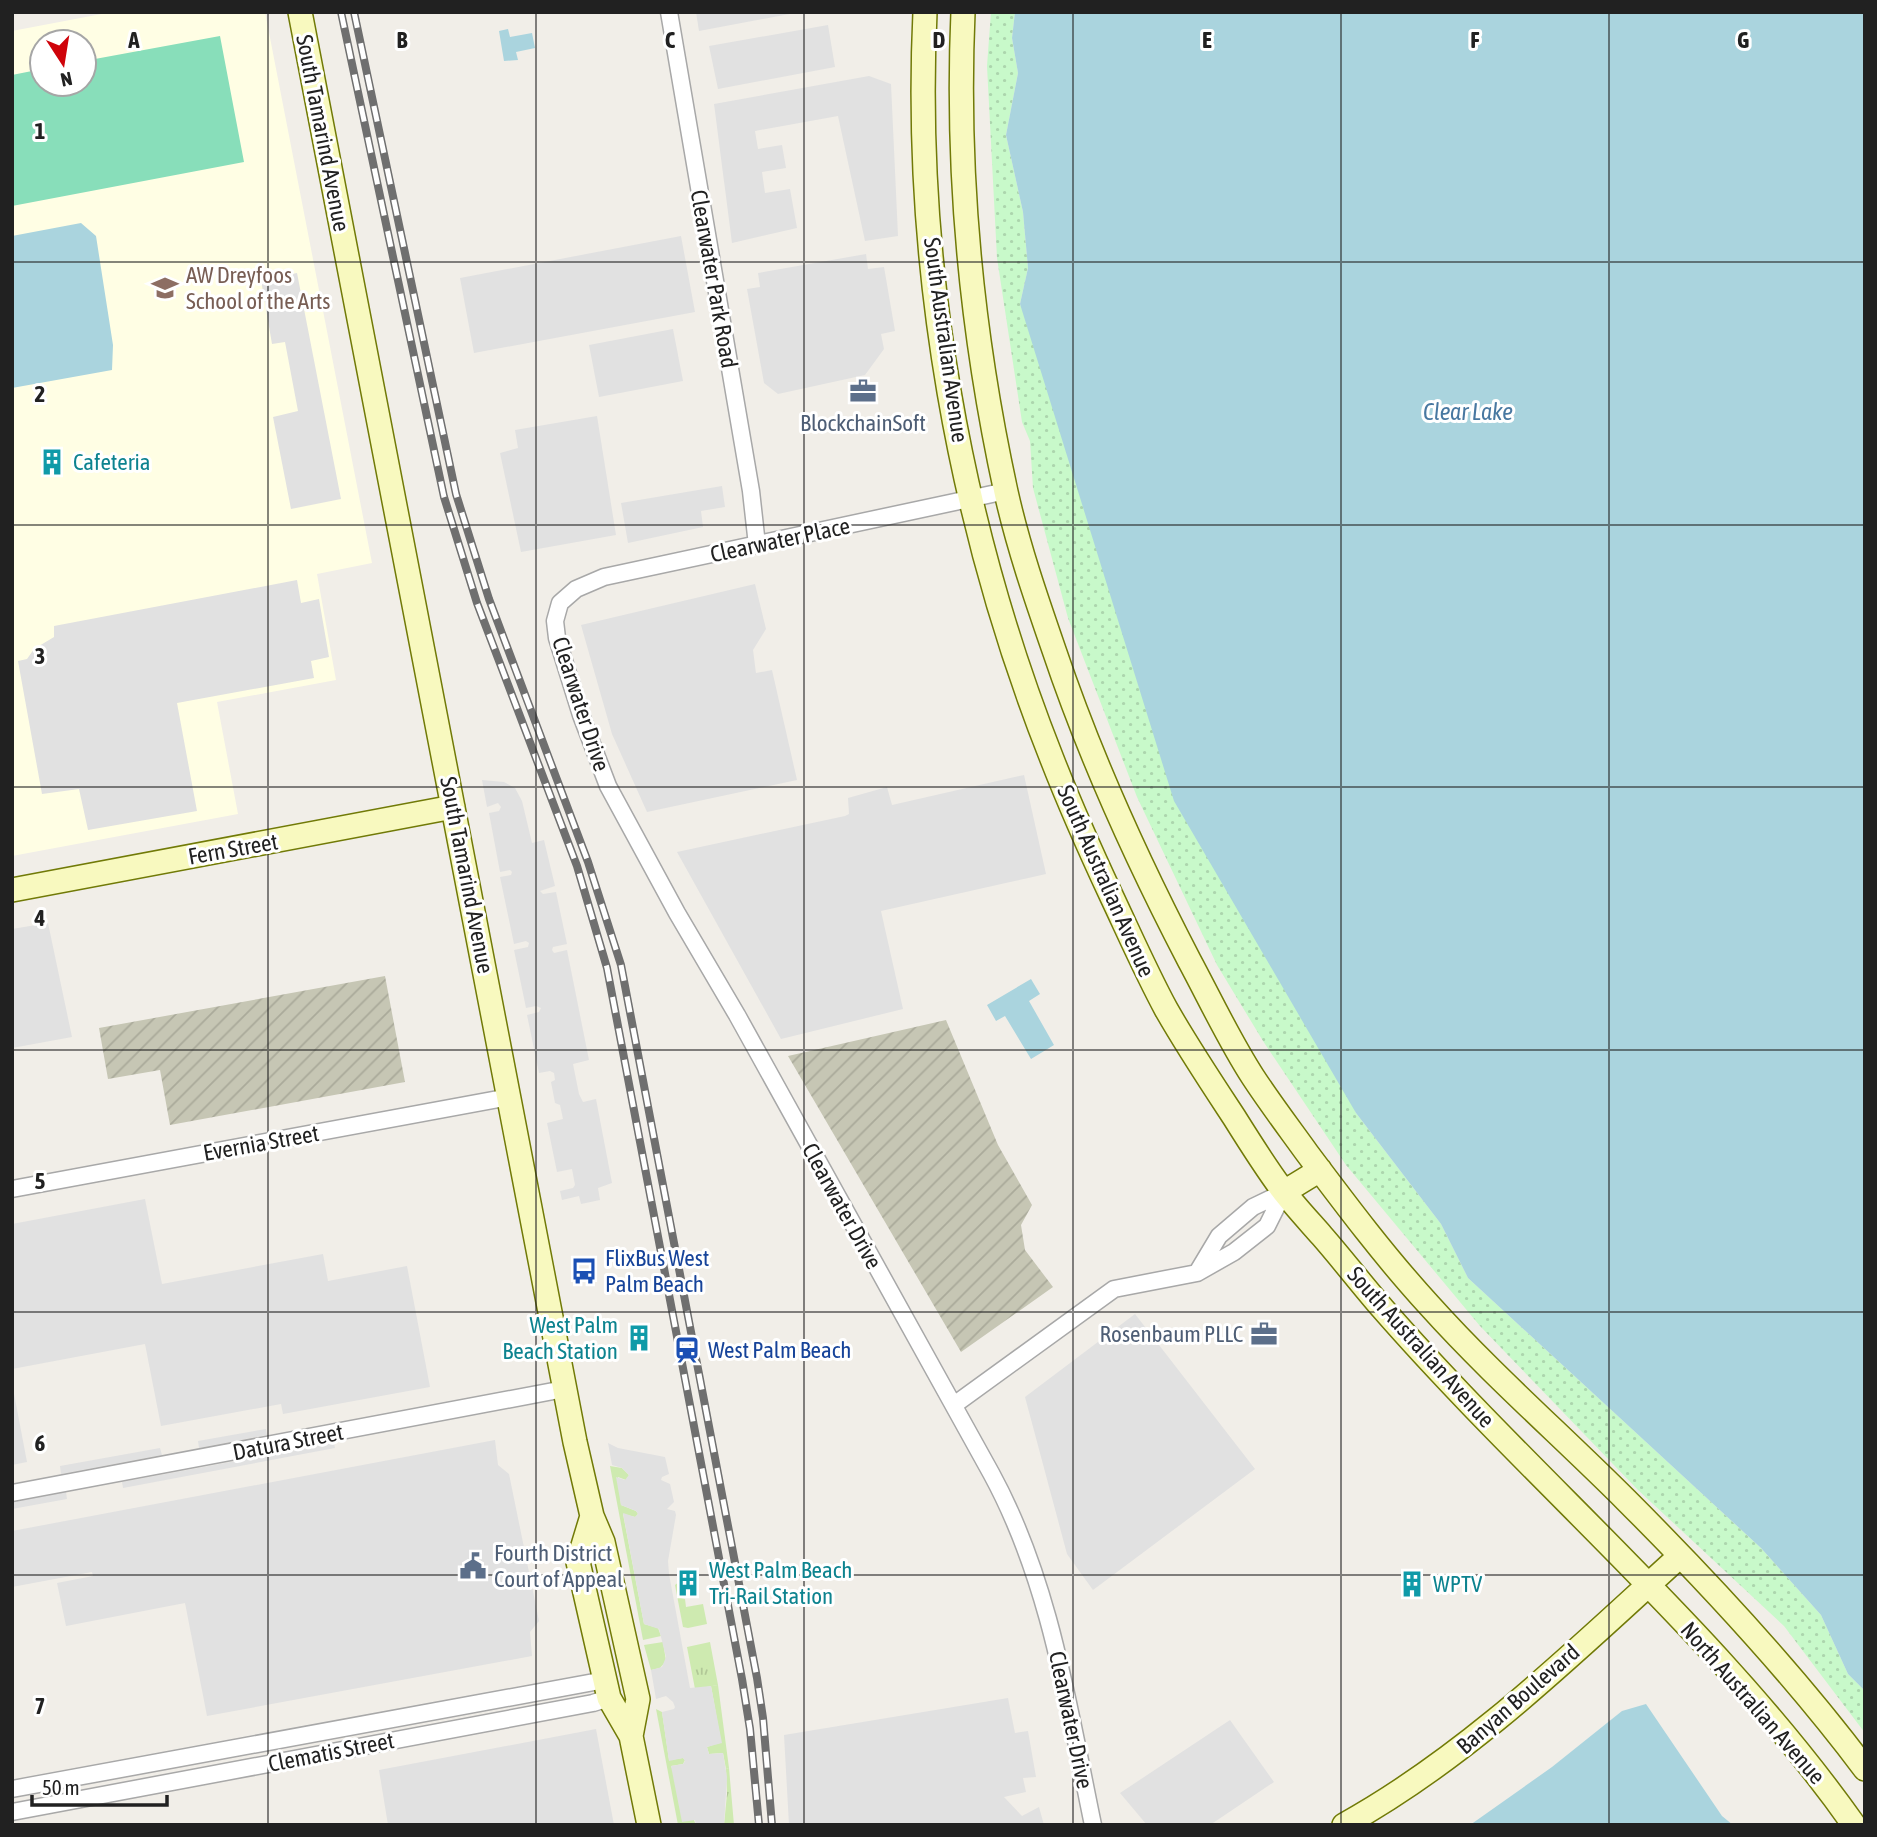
<svg xmlns="http://www.w3.org/2000/svg" width="1877" height="1837" font-family="'Asap Condensed',sans-serif">
  <style>
    .education { fill: #fffee4; fill-rule: evenodd }
    .construction { fill: url(#construction-furrows) }
    .grass { fill: url(#grass-tufts) }
    .park { fill: url(#park-dots) }
    .garden { fill: #ceeab0 }
    .pitch { fill: #88deba }
    .parking { fill: #e1e1e1 }
    .water { fill: #aad4de }
    .lines { fill: none; stroke-linecap: round; stroke-linejoin: round }
    .street-casing { stroke: #a8a8a8; stroke-width: 19 }
    .secondary-casing { stroke: #717a07; stroke-width: 26 }
    .street { stroke: #fff; stroke-width: 16 }
    .secondary { stroke: #f8f9bf; stroke-width: 23 }
    .rail-casing { stroke: #6f6f6f; stroke-width: 8 }
    .rail { stroke: #fff; stroke-width: 5; stroke-dasharray: 16; stroke-linecap: butt }
    .grid { fill: none; stroke: #212121; stroke-width: 2; stroke-opacity: 0.55 }
    .labels { text-anchor: middle; stroke-width: 6; stroke-linejoin: round; paint-order: stroke }
    .street-label { font-size: 23px; fill: #212121; stroke: #fff }
    .education-label { font-size: 23px; fill: #785e54; stroke: #fff; text-anchor: start }
    .service-label { font-size: 23px; fill: #4e5e75; stroke: #fff }
    .culture-label { font-size: 23px; fill: #0d838f; stroke: #fff; text-anchor: start }
    .transit-label { font-size: 23px; fill: #164399; stroke: #fff; text-anchor: start }
    .water-label { font-size: 24px; font-style: italic; fill: #4878a1; stroke: #fff }
    .grid-label { font-size: 23px; text-anchor: middle; font-weight: bold; fill: #212121; stroke: #fff; stroke-width: 6; stroke-linejoin: round; paint-order: stroke }
  </style>
  <defs>
    <pattern id="construction-furrows" width="10" height="10" patternUnits="userSpaceOnUse" patternTransform="scale(1.75)"><rect width="10" height="10" fill="#c6c6b4"/><path d="M-1 1l2-2M0 10L10 0M9 11l2-2" fill="none" stroke="#aaaa9a"/></pattern>
    <pattern id="grass-tufts" width="24" height="20" patternUnits="userSpaceOnUse" patternTransform="scale(1.75)"><rect width="24" height="20" fill="#ceeab0"/><path d="M3 7l-1-3M5 7V3M7 7l1-3M15 17l-1-3M17 17v-4M19 17l1-3" fill="none" stroke="#b1c897"/></pattern>
    <pattern id="park-dots" width="8" height="8" patternUnits="userSpaceOnUse" patternTransform="scale(1.75)"><rect width="8" height="8" fill="#c8f9ca"/><path d="M2 2h.1M6 6h.1" fill="none" stroke="#acd5ad" stroke-width="1.8" stroke-linecap="round"/></pattern>
  </defs>
  <rect width="100%" height="100%" fill="#f1eee8"/>
  <path class="education" d="M112 12H265L372 563 317 574 336 680 217 702 238 814 12 856V31ZM42 42H84V84H42Z"/>
  <path class="construction" d="M385 976 405 1082 170 1125 160 1070 108 1079 99 1028Z
    M946 1020 998 1145 1032 1205 1021 1225 1025 1250 1053 1287 961 1352 788 1056Z"/>
  <path class="grass" d="M710 1642 718 1685 695 1689 687 1647Z
    M729 1768 734 1825H724L727 1794 726 1769Z"/>
  <path class="park" d="M991 12H1015L1012 38 1018 73 1006 135 1023 212 1028 268 1020 304 1356 1113 1441 1224 1468 1278 1761 1548 1821 1615 1848 1674 1865 1691V1733L1784 1626 1638 1490 1480 1326 1346 1165 1263 1041 1217 965 1137 797 1068 618 1033 488 1030 441 1022 422 997 258 987 66Z"/>
  <path class="garden" d="M610 1466 622 1468 629 1475 626 1480 618 1477 621 1505 636 1511 638 1514 635 1517 623 1514 644 1624 658 1628 661 1636 643 1640Z
    M679 1582 681 1598 685 1599 686 1607 703 1604 707 1624 688 1628 683 1627 675 1585Z
    M663 1642 666 1661 660 1668 651 1670 644 1645Z
    M718 1685 729 1768 726 1769 723 1753 709 1754 707 1747 721 1742 711 1686Z
    M656 1709 662 1712 669 1760 683 1758 685 1760 683 1764 671 1766 696 1825H678Z"/>
  <path class="pitch" d="M220 36 244 162 12 206V75L42 69V84H84V61Z"/>
  <path class="parking" d="M696 12H800L699 31Z
    M828 25 835 67 718 89 709 46Z
    M869 76 891 84 898 236 865 241 838 116 755 131 758 149 782 145 786 168 762 172 765 193 790 189 797 228 732 243 714 104Z
    M681 236 695 312 474 353 460 278Z
    M866 254 868 269 884 267 895 331 881 334 884 349 865 375 778 394 764 383 747 289 760 287 758 273Z
    M297 273 341 499 291 509 273 417 298 411 285 342 272 344 261 280Z
    M673 329 683 381 599 397 589 345Z
    M597 416 616 535 521 552 500 453 518 448 515 430Z
    M722 486 725 507 701 511 703 527 628 543 621 503Z
    M297 580 301 603 319 599 329 657 311 661 314 678 177 703 197 811 88 830 79 789 42 794 18 661 27 659 34 649 54 637V626Z
    M755 584 766 629 753 650 756 673 772 670 797 780 647 812 612 734 581 625Z
    M1024 775 1046 874 881 911 903 1009 781 1039 677 852 845 816 849 814 848 798 887 787 892 805Z
    M482 780 504 782 515 788 522 801 532 843 544 840 555 886 540 891 543 894 556 892 567 944 553 947 552 950 554 953 567 950 589 1060 573 1064 579 1094 583 1102 596 1099 612 1183 598 1188 600 1200 581 1204 579 1196 562 1200 560 1191 573 1188 575 1185 572 1169 557 1172 547 1123 563 1119 560 1105 555 1103 551 1082 555 1080 554 1073 550 1071 539 1073 527 1015 539 1012 541 1008 536 1006 526 1008 514 950 528 947 529 943 526 941 514 944 500 877 511 875 512 872 510 870 500 872 489 813 499 811 501 807 498 803 487 807Z
    M48 923 72 1037 12 1048V929Z
    M145 1199 162 1284 323 1254 328 1281 407 1266 430 1387 283 1414 281 1404 161 1426 145 1344 12 1369V1224Z
    M1135 1314 1255 1469 1093 1590 1067 1554 1025 1397Z
    M12 1383 27 1462 12 1465Z
    M266 1429 267 1435 199 1448 198 1441Z
    M495 1440 498 1465 509 1474 539 1621 530 1632 532 1656 207 1716 185 1603 66 1626 57 1583 93 1576 92 1572 12 1587V1531Z
    M334 1443 335 1448 123 1488 122 1482Z
    M608 1443 618 1448 665 1457 669 1474 662 1477 661 1480 670 1484 674 1502 667 1509 675 1511 676 1515 668 1561 669 1574 690 1688 711 1686 722 1743 707 1747 709 1754 723 1753 727 1777 724 1825H696L695 1820 682 1822 671 1766 683 1764 685 1761 683 1758 669 1761 662 1712 674 1709 675 1707 673 1702 666 1696 656 1699 651 1670 662 1667 666 1657 659 1629 644 1624 623 1513 635 1517 638 1514 636 1511 621 1505 616 1477 625 1480 629 1475 622 1468 612 1465Z
    M160 1448 162 1455 61 1474 60 1466Z
    M66 1492 67 1499 12 1509V1502Z
    M1008 1698 1015 1733 1028 1731 1036 1777 1023 1778 1026 1792 1004 1797 1022 1816 1039 1807 1044 1825H789L784 1735Z
    M1230 1720 1274 1782 1210 1825H1147L1120 1793Z
    M596 1729 614 1825H388L379 1770Z"/>
  <path class="water" d="M1015 12H1865V1691L1848 1674 1821 1615 1761 1548 1468 1278 1441 1224 1356 1113 1174 801 1020 304 1028 268 1023 212 1006 135 1018 73 1012 38Z
    M508 29 510 37 532 33 535 48 516 52 518 60 504 61 499 31Z
    M81 223 96 236 113 345 112 370 12 388V236Z
    M1031 979 1040 994 1029 1001 1054 1045 1031 1059 1005 1016 996 1021 987 1005Z
    M1646 1704 1722 1816 1733 1825H1470L1552 1767 1622 1711Z"/>
  <g class="lines">
    <g class="street-casing">
      <path id="street" d="M669 12 751 491 757 545
        M1006 491 604 577 576 589 560 603 555 621 557 638 581 715 608 786 677 913 737 1015 991 1473C1050 1581 1068 1705 1093 1825
        M12 1189 509 1097
        M1198 1271 1219 1236 1253 1207 1284 1192
        M954 1405 1114 1289 1197 1273 1234 1252 1267 1226 1284 1192
        M12 1493 564 1389
        M12 1789 605 1680
        M12 1812 593 1703 609 1698"/>
    </g>
    <g class="secondary-casing">
      <path id="secondary" d="M300 12 575 1442 592 1516 603 1542 638 1699 631 1736
        M925 12C913 264 959 525 1052 759 1070 805 1090 850 1111 895 1129 933 1146 972 1166 1009 1187 1046 1211 1082 1234 1117 1249 1141 1264 1165 1281 1188 1293 1204 1308 1220 1322 1236 1343 1260 1362 1285 1383 1309 1536 1484 1719 1634 1854 1825
        M963 12C956 172 972 336 1006 492 1018 546 1036 598 1054 650 1090 757 1137 860 1189 960 1210 999 1229 1040 1253 1077 1270 1103 1289 1128 1307 1153 1346 1205 1385 1257 1429 1305 1491 1374 1561 1435 1626 1500 1711 1585 1793 1673 1865 1769
        M12 890 453 807
        M1284 1192 1320 1170
        M592 1516 578 1562 609 1698 631 1736 649 1825
        M1344 1825C1470 1755 1574 1652 1680 1556"/>
    </g>
    <use href="#street" class="street"/>
    <use href="#secondary" class="secondary"/>
    <g class="rail-casing">
      <path id="rail" d="M341 12 444 497 477 603 577 866 607 968 742 1679 750 1729 759 1825
        M354 12 456 494 489 599 588 862 621 965 757 1678 763 1718 772 1825"/>
    </g>
    <use href="#rail" class="rail"/>
  </g>
  <path class="grid" d="M268 12V1825M536 12V1825M804 12V1825M1073 12V1825M1341 12V1825M1609 12V1825M12 262H1865M12 525H1865M12 787H1865M12 1050H1865M12 1312H1865M12 1575H1865"/>
  <defs>
    <g id="school-bare" transform="scale(2.1)"><path d="M0-5L7-2L0 1L-7-2ZM-4 1L0 2.5L4 1V4Q0 6-4 4Z" fill="#8d6e63" stroke="#fff" stroke-width="2.5" paint-order="stroke"/></g>
    <g id="office-bare" transform="scale(2.1)"><path d="M-6-3h4V-5.5h4V-3h4V5H-6ZM-1-4.5V-3h2v-1.5ZM-6 0V1H6V0Z" fill="#5c6f8a" stroke="#fff" stroke-width="2.5" paint-order="stroke"/></g>
    <g id="building-bare" transform="scale(2.1)"><path d="M-4-6H4V6H1V3H-1V6H-4ZM-2.5-4.3h1.7v1.8h-1.7ZM.8-4.3h1.7v1.8H.8ZM-2.5-1h1.7V.8h-1.7ZM.8-1h1.7V.8H.8Z" fill="#0f9aa8" stroke="#fff" stroke-width="2.5" paint-order="stroke"/></g>
    <g id="bus-bare" transform="scale(2.1)"><path d="M-5-6H5V4H4V6H2V4H-2V6H-4V4H-5ZM-3.5-4V0h7V-4ZM-3.5 1.2v1.5H-2V1.2ZM2 1.2v1.5H3.5V1.2Z" fill="#1a4fb4" stroke="#fff" stroke-width="2.5" paint-order="stroke"/></g>
    <g id="station-bare" transform="scale(2.1)"><path d="M-3-6H3Q5-6 5-4V2Q5 4 3 4L4.5 6H3L1.5 4h-3L-3 6H-4.5L-3 4Q-5 4-5 2V-4Q-5-6-3-6ZM-3.5-4v3h7v-3ZM-3.5 1v1.5H-2V1ZM2 1v1.5H3.5V1Z" fill="#1a4fb4" stroke="#fff" stroke-width="2.5" paint-order="stroke"/></g>
    <g id="civic-bare" transform="scale(2.1)"><path d="M-.6-6.5H3V-4.5H.6V-3L4-1V1h2V6H-6V1h2V-1L-.6-3ZM-1.2 2.5V6h2.4V2.5Z" fill="#5c6f8a" stroke="#fff" stroke-width="2.5" paint-order="stroke"/></g>
  </defs>
  <g fill-rule="evenodd">
    <use href="#school-bare" x="165" y="288"/>
    <use href="#office-bare" x="863" y="391"/>
    <use href="#building-bare" x="52" y="462"/>
    <use href="#bus-bare" x="584" y="1271"/>
    <use href="#office-bare" x="1264" y="1334"/>
    <use href="#building-bare" x="639" y="1338"/>
    <use href="#station-bare" x="687" y="1350"/>
    <use href="#civic-bare" x="473" y="1566"/>
    <use href="#building-bare" x="688" y="1583"/>
    <use href="#building-bare" x="1412" y="1584"/>
  </g>
  <g class="labels">
    <g class="street-label">
      <text transform="translate(323 133) rotate(79)" y="8">South Tamarind Avenue</text>
      <text transform="translate(714 279) rotate(80)" y="8">Clearwater Park Road</text>
      <text transform="translate(946 340) rotate(82)" y="8">South Australian Avenue</text>
      <text transform="translate(780 540) rotate(-12)" y="8">Clearwater Place</text>
      <text transform="translate(581 704) rotate(72)" y="8">Clearwater Drive</text>
      <text transform="translate(233 849) rotate(-10)" y="8">Fern Street</text>
      <text transform="translate(467 875) rotate(79)" y="8">South Tamarind Avenue</text>
      <text transform="translate(1106 881) rotate(66)" y="8">South Australian Avenue</text>
      <text transform="translate(261 1143) rotate(-10)" y="8">Evernia Street</text>
      <text transform="translate(842 1206) rotate(61)" y="8">Clearwater Drive</text>
      <text transform="translate(1421 1347) rotate(48)" y="8">South Australian Avenue</text>
      <text transform="translate(288 1442) rotate(-11)" y="8">Datura Street</text>
      <text transform="translate(1518 1699) rotate(-41)" y="8">Banyan Boulevard</text>
      <text transform="translate(1753 1703) rotate(49)" y="8">North Australian Avenue</text>
      <text transform="translate(1071 1720) rotate(78)" y="8">Clearwater Drive</text>
      <text transform="translate(331 1752) rotate(-11)" y="8">Clematis Street</text>
    </g>
    <g class="education-label">
      <text x="186" y="283">AW Dreyfoos<tspan x="186" dy="26">School of the Arts</tspan></text>
    </g>
    <g class="service-label">
      <text x="863" y="431">BlockchainSoft</text>
      <text x="1243" y="1342" text-anchor="end">Rosenbaum PLLC</text>
      <text x="494" y="1561" text-anchor="start">Fourth District<tspan x="494" dy="26">Court of Appeal</tspan></text>
    </g>
    <g class="culture-label">
      <text x="73" y="470">Cafeteria</text>
      <text x="618" y="1333" text-anchor="end">West Palm<tspan x="618" dy="26">Beach Station</tspan></text>
      <text x="709" y="1578">West Palm Beach<tspan x="709" dy="26">Tri-Rail Station</tspan></text>
      <text x="1433" y="1592">WPTV</text>
    </g>
    <g class="transit-label">
      <text x="605" y="1266">FlixBus West<tspan x="605" dy="26">Palm Beach</tspan></text>
      <text x="708" y="1358">West Palm Beach</text>
    </g>
    <g class="water-label">
      <text x="1468" y="420">Clear Lake</text>
    </g>
  </g>
  <g class="grid-label">
    <text x="134" y="48">A</text>
    <text x="402" y="48">B</text>
    <text x="670" y="48">C</text>
    <text x="939" y="48">D</text>
    <text x="1207" y="48">E</text>
    <text x="1475" y="48">F</text>
    <text x="1743" y="48">G</text>
    <text x="40" y="139">1</text>
    <text x="40" y="402">2</text>
    <text x="40" y="664">3</text>
    <text x="40" y="926">4</text>
    <text x="40" y="1189">5</text>
    <text x="40" y="1451">6</text>
    <text x="40" y="1714">7</text>
  </g>
  <rect width="1877" height="1837" fill="none" stroke="#212121" stroke-width="28"/>
  <g transform="translate(63 63) rotate(168)"><circle r="33" fill="#ffffff" stroke="#a6a6a6" stroke-width="2"/>
  <path d="M0-5L12 26L0 18L-12 26Z" fill="#cf030a"/>
  <text y="-10" font-size="19" font-weight="bold" text-anchor="middle" fill="#212121">N</text>
  </g>
  <path d="M32 1795v10h135v-10" fill="none" stroke="#212121" stroke-width="3.5"/>
  <text x="42" y="1795" font-size="21" fill="#212121" stroke="#ffffff" stroke-width="5" paint-order="stroke">50 m</text>
</svg>
